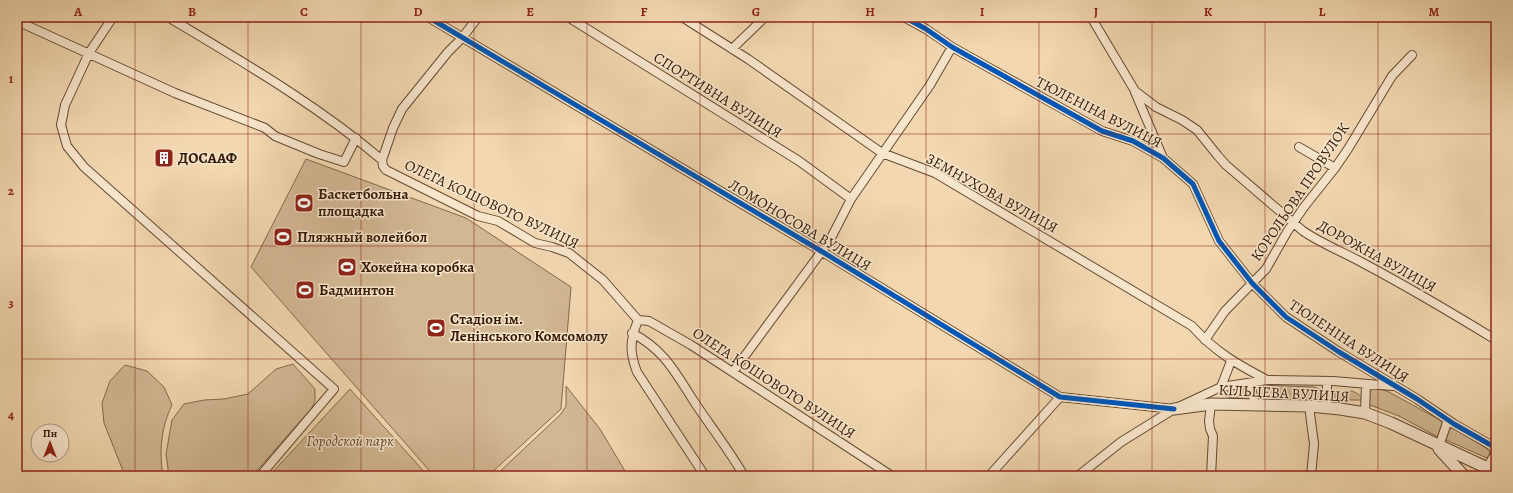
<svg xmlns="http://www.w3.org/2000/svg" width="1513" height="493" font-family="Alegreya,serif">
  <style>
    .green { fill: #d2b793; stroke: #83694c }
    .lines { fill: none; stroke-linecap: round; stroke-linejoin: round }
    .minor-casing { stroke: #644a30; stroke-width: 10 }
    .tertiary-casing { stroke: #644a30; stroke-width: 13 }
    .minor { stroke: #f7e5cc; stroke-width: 8 }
    .tertiary { stroke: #f7e5cc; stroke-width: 11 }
    .cycleway-casing { stroke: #f7e5cc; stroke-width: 8 }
    .cycleway { stroke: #0057b8; stroke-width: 5 }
    .grid { fill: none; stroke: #8f2418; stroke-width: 1; stroke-opacity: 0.55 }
    .labels { text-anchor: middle; stroke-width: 3; stroke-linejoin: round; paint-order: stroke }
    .street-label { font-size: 15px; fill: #341b05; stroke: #f7e5cc }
    .poi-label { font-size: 15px; font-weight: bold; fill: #341b05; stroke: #f7e5cc; text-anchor: start }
    .park-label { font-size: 15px; font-style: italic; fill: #634a30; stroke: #f7e5cc }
    .neatline { fill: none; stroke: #8f2418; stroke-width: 1.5 }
    .grid-label { font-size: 13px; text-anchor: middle; font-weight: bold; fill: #8f2418 }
  </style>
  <rect width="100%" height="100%" fill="#f2d7b0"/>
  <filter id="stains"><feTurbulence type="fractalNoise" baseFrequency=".005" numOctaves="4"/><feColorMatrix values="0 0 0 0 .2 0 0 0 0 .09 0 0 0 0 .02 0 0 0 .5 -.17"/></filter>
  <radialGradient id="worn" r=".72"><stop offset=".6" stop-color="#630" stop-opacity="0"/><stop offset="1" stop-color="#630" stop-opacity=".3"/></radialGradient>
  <path class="green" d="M306 159 466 218 571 287 561 409 488 476H434L251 267Z
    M293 364 315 389V401L311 409 252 476H169L166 454 172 420 184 404 204 400 224 399 248 394 276 369Z
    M125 365 147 371 164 387 172 405C161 428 159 451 163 476H125L104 423 102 403 110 381Z
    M1260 385 1314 387 1322 390 1323 395 1320 398 1262 397 1258 396 1255 390 1257 386Z
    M566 386 600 429 628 476H495L561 414 566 406Z
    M1243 387 1247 390 1248 398H1232L1225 396 1224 394 1226 391Z
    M1373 388 1387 391 1440 420 1443 424 1440 436 1438 437 1399 416 1370 405 1368 402 1369 393Z
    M350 389 428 476H269Z
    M1352 391C1357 393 1361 395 1362 400H1341L1335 398 1334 395 1336 393Z
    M1448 428H1453L1486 448 1490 452 1489 459 1444 439Z"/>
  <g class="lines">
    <g class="minor-casing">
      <path id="minor" d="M113 17 89 53 65 105 61 125 67 146 84 167 334 389 260 476
        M168 17C241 61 316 104 382 160L383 166 386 170 478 216 498 221 535 243 552 247 569 253 603 280 638 320
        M428 17 821 251 1060 397 1174 409
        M568 17 799 161 851 199
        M682 17 748 59 882 153 935 173 1192 326C1215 352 1237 364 1267 380
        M904 17 926 29 952 47 1102 131 1133 141 1163 158 1193 184 1219 241 1252 283 1286 317 1339 352 1417 399 1454 424 1496 448
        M1091 17 1135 91 1156 107 1182 120 1197 130 1218 156 1226 165 1303 231C1322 244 1343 252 1363 263 1408 287 1452 313 1496 340
        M17 21 175 93 265 128 275 136 319 154 344 162 356 138
        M732 49 765 17
        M1135 92 1163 158
        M1299 147 1335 168
        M382 160 393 128 402 109 448 52 462 38 478 17
        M632 333C665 350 676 374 695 403 711 427 729 450 744 476
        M1205 340 1225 311 1266 269 1287 232 1304 207 1335 168 1348 149 1392 76 1412 55
        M733 372 830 240 851 199 930 85 952 47
        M1327 381V408
        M1250 383 1255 405
        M1221 387 1231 361
        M1211 404 1209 421 1210 429 1213 436 1211 476
        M1309 406 1314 444 1311 476
        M1365 413 1366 384
        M1439 446 1448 420
        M1487 468 1496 452
        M705 476 637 372C629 351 630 341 638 320L649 321 691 345 892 476
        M989 476 1060 397
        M1078 476 1121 442 1174 409 1221 387 1267 380 1333 381 1392 386"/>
    </g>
    <g class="tertiary-casing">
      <path id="tertiary" d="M1174 409 1211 404 1309 406 1340 409 1365 413 1391 423 1496 472
        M1439 449 1464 476"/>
    </g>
    <use href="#minor" class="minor"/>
    <use href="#tertiary" class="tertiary"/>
    <g class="cycleway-casing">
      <path id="cycleway" d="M428 17 821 251 1060 397 1174 409
        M904 17 926 29 952 47 1102 131 1133 141 1163 158 1193 184 1219 241 1252 283 1286 317 1339 352 1417 399 1454 424 1496 448"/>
    </g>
    <use href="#cycleway" class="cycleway"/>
  </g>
  <path class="grid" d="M135 17V476M248 17V476M361 17V476M474 17V476M587 17V476M700 17V476M813 17V476M926 17V476M1039 17V476M1152 17V476M1265 17V476M1378 17V476M17 134H1496M17 246H1496M17 359H1496"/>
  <defs>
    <g id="building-square" transform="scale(1)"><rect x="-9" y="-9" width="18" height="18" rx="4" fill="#8f2418" stroke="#f7e5cc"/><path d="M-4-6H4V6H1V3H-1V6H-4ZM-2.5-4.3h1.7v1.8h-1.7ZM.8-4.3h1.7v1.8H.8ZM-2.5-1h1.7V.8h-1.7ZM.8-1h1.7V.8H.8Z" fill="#fff"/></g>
    <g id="stadium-square" transform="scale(1)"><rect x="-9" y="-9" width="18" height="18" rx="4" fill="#8f2418" stroke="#f7e5cc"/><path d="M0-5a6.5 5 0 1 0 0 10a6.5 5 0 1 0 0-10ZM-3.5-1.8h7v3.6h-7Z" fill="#fff"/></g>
  </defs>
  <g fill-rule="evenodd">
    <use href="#building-square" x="164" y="158"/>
    <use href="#stadium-square" x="304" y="203"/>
    <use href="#stadium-square" x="283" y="237"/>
    <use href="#stadium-square" x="347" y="267"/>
    <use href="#stadium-square" x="305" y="290"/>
    <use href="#stadium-square" x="436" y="328"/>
  </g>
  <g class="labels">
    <g class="street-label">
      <text transform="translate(718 95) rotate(32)" y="5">СПОРТИВНА ВУЛИЦЯ</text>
      <text transform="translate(1099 112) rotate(27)" y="5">ТЮЛЕНІНА ВУЛИЦЯ</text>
      <text transform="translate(1300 192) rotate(-56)" y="5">КОРОЛЬОВА ПРОВУЛОК</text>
      <text transform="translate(992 193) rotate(29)" y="5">ЗЕМНУХОВА ВУЛИЦЯ</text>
      <text transform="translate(492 204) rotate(25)" y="5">ОЛЕГА КОШОВОГО ВУЛИЦЯ</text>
      <text transform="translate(800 225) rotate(31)" y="5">ЛОМОНОСОВА ВУЛИЦЯ</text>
      <text transform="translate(1377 256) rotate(29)" y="5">ДОРОЖНА ВУЛИЦЯ</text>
      <text transform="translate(1349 341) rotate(33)" y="5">ТЮЛЕНІНА ВУЛИЦЯ</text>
      <text transform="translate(774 383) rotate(33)" y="5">ОЛЕГА КОШОВОГО ВУЛИЦЯ</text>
      <text transform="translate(1284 393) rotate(3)" y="5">КІЛЬЦЕВА ВУЛИЦЯ</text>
    </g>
    <g class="poi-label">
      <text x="178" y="163">ДОСААФ</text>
      <text x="318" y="199">Баскетбольна<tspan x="318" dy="17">площадка</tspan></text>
      <text x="297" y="242">Пляжный волейбол</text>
      <text x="361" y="272">Хокейна коробка</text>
      <text x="319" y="295">Бадминтон</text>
      <text x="450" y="324">Стадіон ім.<tspan x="450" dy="17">Ленінського Комсомолу</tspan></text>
    </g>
    <g class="park-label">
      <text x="350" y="446">Городской парк</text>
    </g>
  </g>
  <rect width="1513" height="493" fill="none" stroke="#f2d7b0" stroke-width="44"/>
  <g transform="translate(50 443)"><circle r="19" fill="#f7e5cc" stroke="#a9947c"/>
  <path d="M0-3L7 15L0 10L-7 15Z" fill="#8f2418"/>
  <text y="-6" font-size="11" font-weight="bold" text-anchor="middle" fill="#341b05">Пн</text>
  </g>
  <rect x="22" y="22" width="1469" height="449" class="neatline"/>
  <g class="grid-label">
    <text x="78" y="16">A</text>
    <text x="192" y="16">B</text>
    <text x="304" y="16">C</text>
    <text x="418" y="16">D</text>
    <text x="530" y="16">E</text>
    <text x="644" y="16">F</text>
    <text x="756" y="16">G</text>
    <text x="870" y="16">H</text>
    <text x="982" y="16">I</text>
    <text x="1096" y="16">J</text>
    <text x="1208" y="16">K</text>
    <text x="1322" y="16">L</text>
    <text x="1434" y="16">M</text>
    <text x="11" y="83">1</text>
    <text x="11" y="195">2</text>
    <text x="11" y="307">3</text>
    <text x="11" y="419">4</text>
  </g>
  <rect width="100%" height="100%" filter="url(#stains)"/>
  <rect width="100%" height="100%" fill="url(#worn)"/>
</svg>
